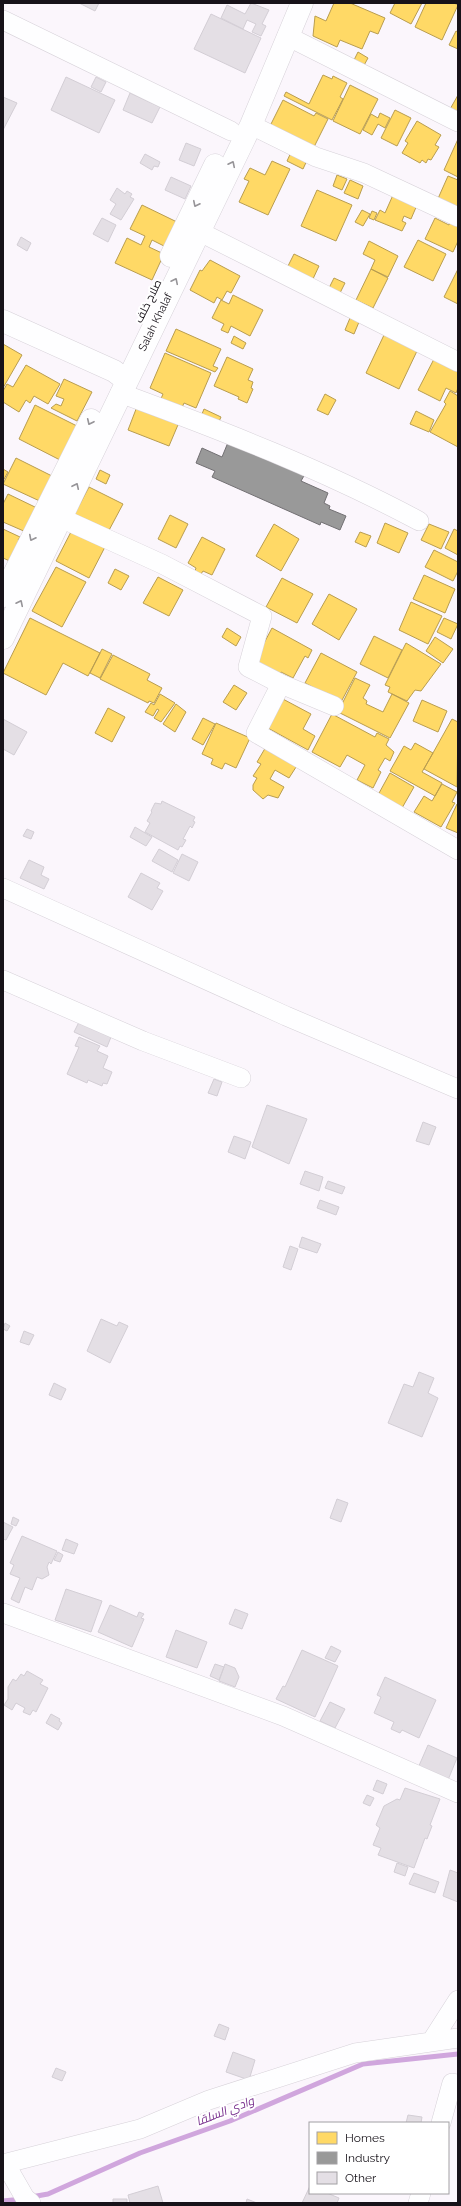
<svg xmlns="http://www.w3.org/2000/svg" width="461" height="2206" font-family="Raleway,Cairo,sans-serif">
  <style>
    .homes { fill: #ffd966; stroke: #b99d4f }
    .industry { fill: #999; stroke: #727073 }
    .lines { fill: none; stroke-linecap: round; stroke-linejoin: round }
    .stream { stroke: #d0a6dd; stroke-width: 5 }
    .building { fill: #e4dfe5; stroke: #d3ced5 }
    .minor-casing { stroke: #d7d2d9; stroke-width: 20 }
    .tertiary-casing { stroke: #d7d2d9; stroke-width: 23 }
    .secondary-casing { stroke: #d7d2d9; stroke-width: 23 }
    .minor { stroke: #fefeff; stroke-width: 19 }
    .tertiary { stroke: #fefeff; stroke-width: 22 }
    .secondary { stroke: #fefeff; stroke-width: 22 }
    .oneway { stroke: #969498 }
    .labels { text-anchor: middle; stroke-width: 4; stroke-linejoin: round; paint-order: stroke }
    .street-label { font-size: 11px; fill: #171219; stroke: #fff }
    .water-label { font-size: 12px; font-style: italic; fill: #7a328f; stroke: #fff }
  </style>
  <rect width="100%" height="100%" fill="#fbf6fc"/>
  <path class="homes" d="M334 3H350L385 18 378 34 370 31 362 49 340 40 337 47 313 36 315 16 326 21Z
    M395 3H422L411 24 390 13Z
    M426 3H454L458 5 442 40 415 27Z
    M456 31 458 32V49L449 45Z
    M358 52 368 58 362 69 352 64Z
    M323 75 332 79 333 76 347 83 340 97 343 99 332 120 284 96 286 92 309 104Z
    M350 85 378 99 360 134 333 121Z
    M458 95V116L449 111Z
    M283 100 314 116 316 113 328 119 314 147 270 126Z
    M395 110 411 118 397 146 381 138Z
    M380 113 390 118 385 128 378 124 372 135 363 130 371 114 378 118Z
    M417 121 441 135 435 145 439 147 431 160 428 159 426 163 422 160 420 163 402 153 408 143 405 141Z
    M458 139V177L444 170Z
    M293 148 309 156 303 169 287 161Z
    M272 161 290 169 268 215 239 202 249 181 244 179 250 168 265 175Z
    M337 175 347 179 342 190 333 186Z
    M448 176 458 180V213L436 203Z
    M350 180 363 186 358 199 344 193Z
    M317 190 352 205 336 241 301 226Z
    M393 195 417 205 411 219 404 216 402 221 406 223 402 231 375 220 380 210 385 213Z
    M142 205 177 222 166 247 152 240 149 247 164 254 152 280 115 263 127 238 141 245 145 236 130 229Z
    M362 210 370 214 363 226 355 222Z
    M372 211 377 213 374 220 369 218Z
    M435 218 449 225 450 221 458 225V241L453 252 425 239Z
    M418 240 446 254 433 281 404 267Z
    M369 241 398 256 388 277 371 269 375 260 363 254Z
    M294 254 319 266 312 281 287 268Z
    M210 260 240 276 231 293 227 291 222 300 217 297 214 303 190 290 200 270 202 271Z
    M371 269 388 278 373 308 356 300Z
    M458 269V304L444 297Z
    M334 278 345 283 340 293 329 288Z
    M233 295 263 310 250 336 231 326 228 333 221 330 224 324 212 318 221 300 229 304Z
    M350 318 359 322 354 334 345 330Z
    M176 329 221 349 213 366 218 368 215 372 166 351Z
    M384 335 417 351 399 389 366 373Z
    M234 336 246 343 243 349 231 343Z
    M3 344 22 355 3 388Z
    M165 353 211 373 196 408 184 403 181 410 160 401 163 394 150 388Z
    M227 357 253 369 248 380 253 382 251 388 253 389 247 403 238 399 239 397 214 386Z
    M434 359 458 370V388L456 393 446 388 440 401 418 390Z
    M26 365 60 384 48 404 34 396 30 403 26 400 19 412 3 402V391L7 384 13 387Z
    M64 379 92 392 77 421 51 408 56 404 61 406 64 399 56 396Z
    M450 391 458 396V447L430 432 446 404 444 402Z
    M325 394 336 400 328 415 317 410Z
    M138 404 180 420 169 446 128 430Z
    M35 405 79 427 62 461 19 439Z
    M204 409 221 417 217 426 200 419Z
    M416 411 434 420 429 432 410 424Z
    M16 458 56 478 44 503 3 484Z
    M3 469 8 472 3 481Z
    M100 470 110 475 106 484 96 479Z
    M89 487 123 504 107 534 73 517Z
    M8 494 37 508 26 532 3 522V504Z
    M170 515 188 524 176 548 158 539Z
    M385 523 408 533 399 553 377 543Z
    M274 524 299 539 281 571 256 556Z
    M429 524 449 532 441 549 421 540Z
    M73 528 106 545 89 578 56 561Z
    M3 529 20 537 18 540 21 541 12 562 3 558Z
    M454 529 458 531V555L445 548Z
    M360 532 371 536 366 547 355 542Z
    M202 537 225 549 212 575 203 571 201 574 195 571 196 568 188 563Z
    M434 550 458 562V571L453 581 425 567Z
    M56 567 86 582 62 627 32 611Z
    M115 569 129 576 121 590 108 583Z
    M424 575 455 589 445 613 413 599Z
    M158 577 183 590 169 616 143 603Z
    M282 578 313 594 297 623 266 607Z
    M329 594 357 609 339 640 312 624Z
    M411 602 442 616 428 644 399 630Z
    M30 618 100 653 88 676 63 663 46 695 3 673Z
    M444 618 458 624 451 639 437 632Z
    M227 628 241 637 236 646 222 637Z
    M272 628 312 650 308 658 305 656 293 678 281 672 279 675 254 662Z
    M374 636 402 650 388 678 360 664Z
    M435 637 453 649 443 663 426 651Z
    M406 643 441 664 421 691 415 690 407 701 388 692 390 687 385 685Z
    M102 649 112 654 100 678 90 673Z
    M321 653 357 672 341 702 305 683Z
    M113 655 150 674 147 680 162 688 154 703 149 701 148 703 100 679Z
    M355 678 370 685 363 698 367 701 366 704 383 712 392 694 409 703 390 738 338 712Z
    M234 685 247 693 236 710 223 702Z
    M160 694 175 703 161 722 154 718 159 710 157 709 153 716 145 712 151 703 154 705Z
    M281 698 311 714 303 729 315 736 308 750 266 727Z
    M422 700 447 711 438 732 413 721Z
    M176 704 186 712 175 732 163 724Z
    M108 708 125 717 112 742 95 733Z
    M332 714 375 737 377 733 389 739 386 745 394 752 390 761 385 758 378 770 381 772 373 788 357 780 365 765 347 755 340 767 312 752Z
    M203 718 215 724 203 745 192 739Z
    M452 719 458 722 457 787 424 769Z
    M216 723 250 738 236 768 225 763 222 769 211 764 213 759 202 754Z
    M415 743 433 753 422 772 442 783 435 796 390 771 404 746 411 750Z
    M267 745 298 764 289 778 275 770 270 779 284 787 278 798 268 795 263 799 253 790V785L257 778 253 776 261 764 257 762Z
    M390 773 414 787 402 808 378 795Z
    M442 784 457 792 452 802 455 803 441 827 414 812 424 796 432 801Z
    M457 804 458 805V833L446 828Z"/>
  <path class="industry" d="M229 440 305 474 301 481 328 493 324 503 330 506 329 509 346 516 340 530 321 522 320 525 212 477 215 471 196 463 202 448 222 457Z"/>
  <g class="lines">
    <path class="stream" d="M31 2197 48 2194 140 2153 230 2121 363 2064 458 2054
      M3 2201 22 2199"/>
  </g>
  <path class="building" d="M79 3H99L95 11Z
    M251 3 269 10 262 24 266 26 261 36 252 32 256 24 247 20 243 29 221 18 227 5 245 14Z
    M211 14 261 38 245 73 194 49Z
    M66 77 115 100 99 133 51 110Z
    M96 77 106 82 101 92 91 87Z
    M130 93 160 107 152 123 123 110Z
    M3 97 17 103 3 130Z
    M186 143 201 149 194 166 179 160Z
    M145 154 160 162 158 167 154 166 152 170 140 163Z
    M171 177 191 186 185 199 165 190Z
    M117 188 125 194 127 191 132 194 130 197 134 199 121 220 110 214 116 204 110 200Z
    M102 218 116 225 108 242 93 234Z
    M21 237 31 243 27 251 17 245Z
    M3 719 27 732 14 755 3 749Z
    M162 801 195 817 193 821 195 822 192 828 190 826 183 839 186 840 182 847 180 846 178 850 145 832 150 823 147 821 152 812 151 811 155 803 161 804Z
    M135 827 152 837 146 846 130 837Z
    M27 829 34 832 31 839 23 836Z
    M159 849 178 860 172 872 152 861Z
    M182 854 198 862 189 881 173 873Z
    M29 860 44 867 41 875 49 879 44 889 20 878Z
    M141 873 160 883 157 888 163 891 152 910 128 897Z
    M79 1022 111 1037 107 1047 74 1032Z
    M79 1037 100 1046 97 1051 108 1056 103 1068 112 1072 107 1084 103 1083 102 1086 88 1080 87 1083 67 1074 79 1047 75 1046Z
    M214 1079 222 1082 217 1096 208 1093Z
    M267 1105 307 1119 289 1164 252 1147Z
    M423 1122 436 1127 429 1145 416 1141Z
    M234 1136 251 1142 245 1159 228 1152Z
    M305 1171 323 1177 319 1191 300 1184Z
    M328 1181 345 1187 342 1194 325 1188Z
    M320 1200 339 1207 336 1215 317 1208Z
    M302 1237 321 1244 317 1253 299 1247Z
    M290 1246 298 1249 291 1270 283 1267Z
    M101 1319 117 1326 119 1322 128 1326 110 1363 87 1351Z
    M5 1323 10 1326 7 1331 3 1329Z
    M24 1331 34 1335 29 1345 20 1342Z
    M419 1372 434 1378 428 1393 438 1398 422 1437 388 1423 404 1384 413 1387Z
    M54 1383 66 1389 61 1400 49 1395Z
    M337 1499 348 1503 341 1522 330 1518Z
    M13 1517 19 1520 16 1526 11 1524Z
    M3 1522 13 1527 6 1540 3 1539Z
    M22 1536 57 1551 51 1564 49 1562 47 1567 49 1575 42 1579 37 1577 32 1590 25 1587 19 1603 11 1599 20 1578 10 1574 14 1565 10 1563Z
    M66 1539 78 1544 74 1554 62 1550Z
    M58 1552 63 1555 60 1562 54 1560Z
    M66 1589 102 1601 91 1632 55 1620Z
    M110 1605 137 1617 139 1612 144 1614 141 1618 144 1619 132 1647 98 1632Z
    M235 1609 248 1614 242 1629 229 1624Z
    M176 1630 207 1642 197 1668 166 1657Z
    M331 1646 341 1651 335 1662 325 1658Z
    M302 1650 338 1666 315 1717 276 1699 283 1686 285 1687Z
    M215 1664 224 1667 219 1680 210 1676Z
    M225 1664 235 1668 239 1677 235 1687 219 1681Z
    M27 1671 43 1680 40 1684 48 1688 36 1712 33 1710 30 1715 23 1712 25 1708 16 1703 12 1710 4 1705 8 1699V1687L13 1679 16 1681 21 1674 24 1676Z
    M385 1677 436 1700 419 1738 402 1730 400 1733 391 1729 394 1722 374 1713 381 1697 377 1695Z
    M330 1702 345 1709 335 1728 320 1721Z
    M51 1714 60 1719 59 1721 62 1723 58 1730 46 1723Z
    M428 1745 457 1758 448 1780 418 1768Z
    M377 1780 387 1784 383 1794 373 1790Z
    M405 1788 440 1799 430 1825 432 1826 427 1839 425 1838 414 1868 378 1855 381 1848 373 1845 380 1828 376 1825 384 1806 397 1799 400 1800Z
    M367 1795 374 1798 370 1806 363 1803Z
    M397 1863 408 1867 405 1876 394 1872Z
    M450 1870 458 1873V1902L443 1896Z
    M414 1873 439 1882 435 1893 409 1884Z
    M219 2024 229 2028 225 2040 214 2036Z
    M233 2052 255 2060 249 2080 226 2072Z
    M56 2068 66 2072 62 2081 52 2077Z
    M408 2115 422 2117 421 2123H406Z
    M158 2186 163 2203H130L128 2195Z
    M310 2186V2193H327L339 2198 337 2203H302Z
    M113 2199H127V2203H113Z
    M247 2199 257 2203H246Z"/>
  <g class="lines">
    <g class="minor-casing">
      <path id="minor" d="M3 20 231 131
        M287 36 458 122
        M251 125 316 157 364 173 458 217
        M200 232 458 362
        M120 393C221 430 324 470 419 521
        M61 518 162 564 262 616 248 667 281 684 334 706
        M281 684 256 733 458 850
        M3 888 286 1016 458 1089
        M3 980 143 1041 241 1078
        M3 1613 283 1716 458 1793
        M431 2042 458 2000
        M441 2123 452 2083 458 2084
        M3 2164 140 2129 209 2100 355 2053 458 2038
        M6 2165 25 2198 31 2203
        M418 2203 421 2193"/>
    </g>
    <g class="tertiary-casing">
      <path id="tertiary" d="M3 321 114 371 126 380"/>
    </g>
    <g class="secondary-casing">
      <path id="secondary" d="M171 256 215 165
        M3 596 91 420
        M3 638 251 125 302 3"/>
    </g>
    <use href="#minor" class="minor"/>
    <use href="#tertiary" class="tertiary"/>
    <use href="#secondary" class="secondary"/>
  </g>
  <defs><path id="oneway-chevron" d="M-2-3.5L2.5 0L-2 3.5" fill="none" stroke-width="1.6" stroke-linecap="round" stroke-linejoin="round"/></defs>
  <g class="oneway">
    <use href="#oneway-chevron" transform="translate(232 164) rotate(-64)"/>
    <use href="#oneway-chevron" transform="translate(196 204) rotate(116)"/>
    <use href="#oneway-chevron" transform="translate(175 281) rotate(-64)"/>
    <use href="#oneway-chevron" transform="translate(90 422) rotate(115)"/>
    <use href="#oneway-chevron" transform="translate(76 486) rotate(-65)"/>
    <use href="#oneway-chevron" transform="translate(32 538) rotate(117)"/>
    <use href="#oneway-chevron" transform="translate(20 603) rotate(-64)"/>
  </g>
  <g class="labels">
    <g class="street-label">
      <text transform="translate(148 301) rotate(-64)" y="4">صلاح خلف</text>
      <text transform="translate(155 322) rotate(-64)" y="4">Salah Khalaf</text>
    </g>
    <g class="water-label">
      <text transform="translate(225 2111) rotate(-21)" y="4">وادي السلقا</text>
    </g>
  </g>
  <rect width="461" height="2206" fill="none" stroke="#171219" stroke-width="8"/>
  <rect x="309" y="2122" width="140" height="72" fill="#ffffff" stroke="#a2a0a3"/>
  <rect x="317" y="2132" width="20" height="12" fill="#ffd966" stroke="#a2a0a3"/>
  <text x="345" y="2142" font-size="12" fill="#171219">Homes</text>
  <rect x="317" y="2152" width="20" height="12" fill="#999999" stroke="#a2a0a3"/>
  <text x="345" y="2162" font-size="12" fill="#171219">Industry</text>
  <rect x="317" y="2172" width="20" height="12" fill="#e4dfe5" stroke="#a2a0a3"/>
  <text x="345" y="2182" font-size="12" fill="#171219">Other</text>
</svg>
